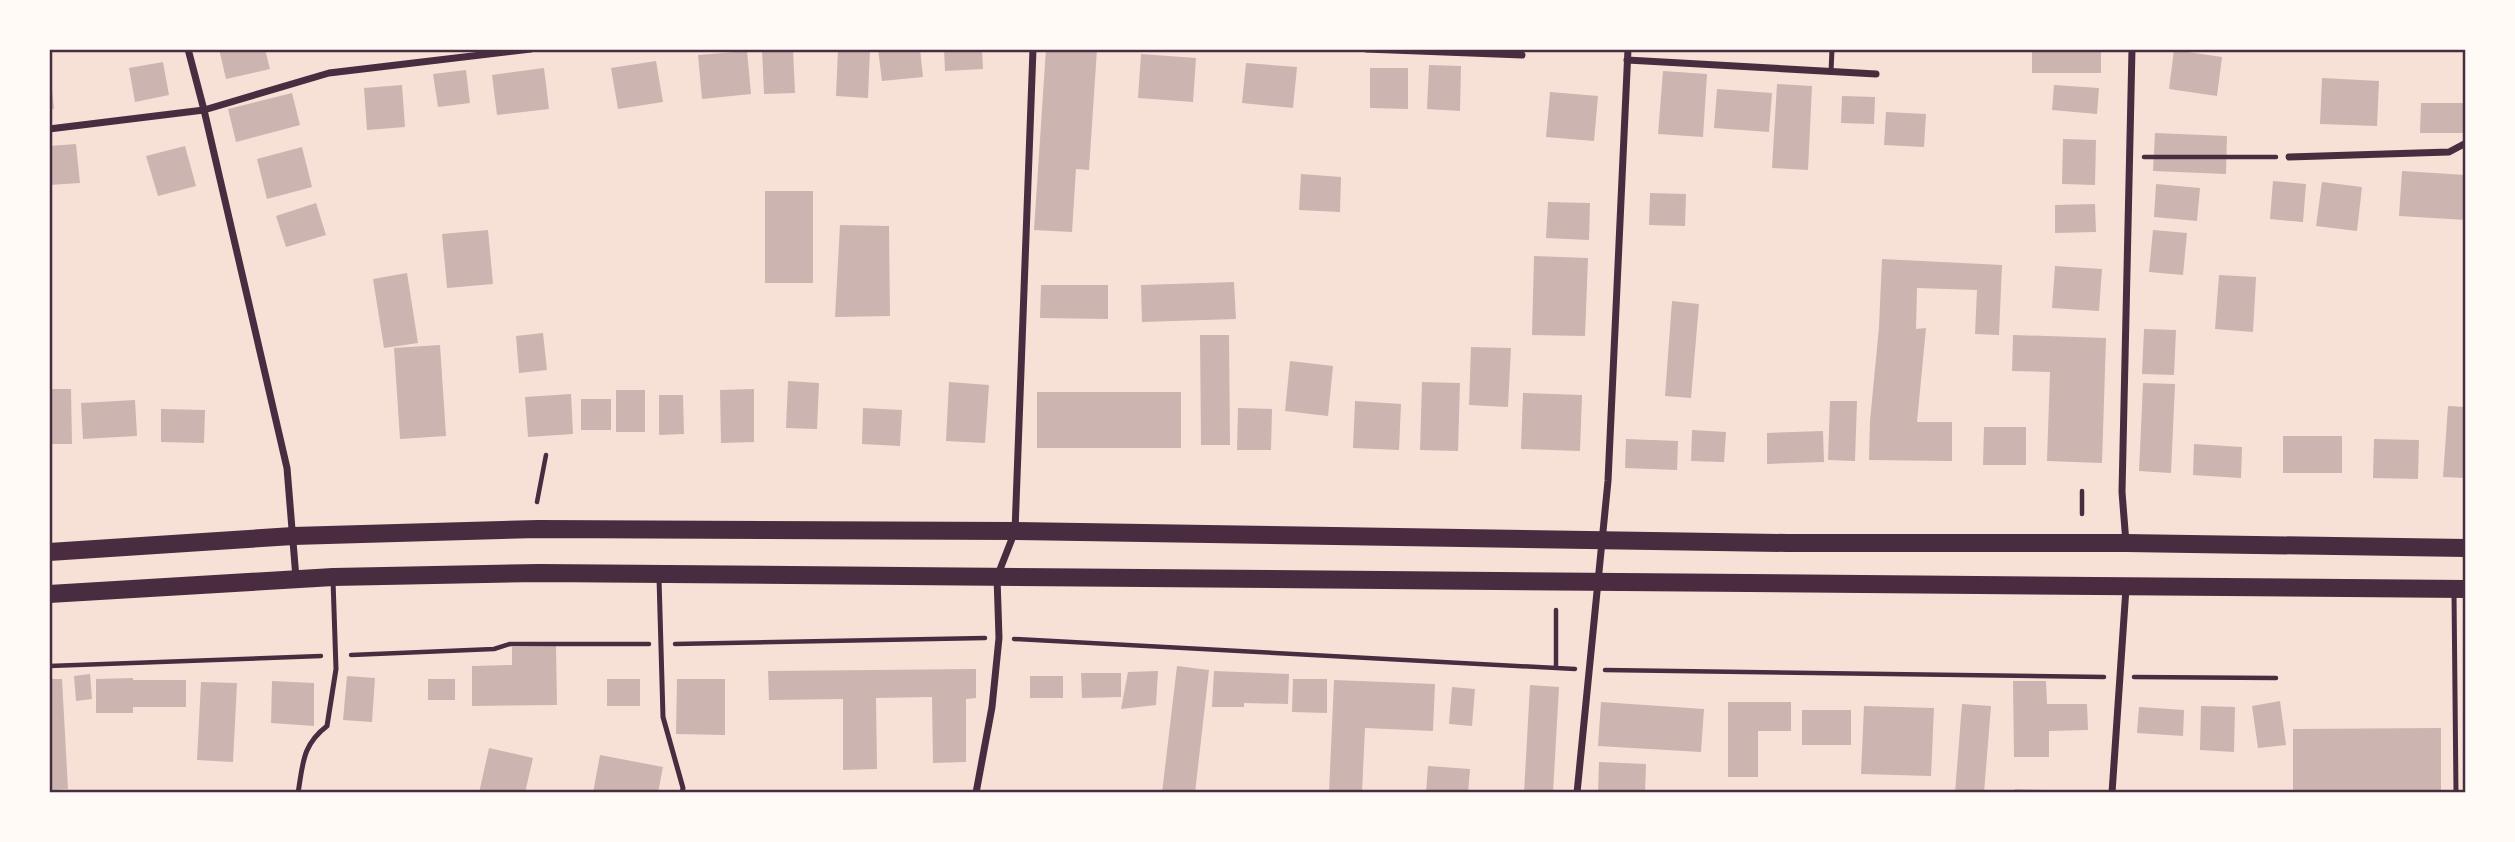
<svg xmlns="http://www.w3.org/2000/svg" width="2515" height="842" font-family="Barlow,sans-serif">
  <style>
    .building { fill: #ccb4b1 }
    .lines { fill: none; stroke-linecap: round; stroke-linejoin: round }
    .path { stroke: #4a2c40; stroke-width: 4.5 }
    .service { stroke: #4a2c40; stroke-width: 5 }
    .minor { stroke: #4a2c40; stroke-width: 7 }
    .primary { stroke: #4a2c40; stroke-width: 18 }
    .neatline { fill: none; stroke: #4a2c40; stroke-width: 2.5 }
  </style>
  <rect width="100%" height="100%" fill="#f7e1d7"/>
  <path class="building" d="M219 49H265L270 69 226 79Z
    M762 49H793L795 93 764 94Z
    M838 49H870L868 98 836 96Z
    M878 49H920L923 77 882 81Z
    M944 49H982L983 69 945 71Z
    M1046 49H1097L1089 170 1076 169 1072 232 1034 230Z
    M2032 49H2101V73H2032Z
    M2174 50 2222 57 2217 96 2169 89Z
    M747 51 751 94 702 99 698 55Z
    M1141 54 1196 58 1193 102 1138 98Z
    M656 61 663 102 618 109 611 68Z
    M163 62 169 95 135 102 129 68Z
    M1246 63 1297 67 1293 108 1242 103Z
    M1429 65 1461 66 1460 111 1427 109Z
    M544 68 549 109 497 115 492 75Z
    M1370 68H1408V109L1370 108Z
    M466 70 470 103 438 107 433 74Z
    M1663 71 1707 74 1703 137 1658 134Z
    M2322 78 2379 81 2377 126 2320 124Z
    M49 79H51L54 109H49Z
    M1777 84 1812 86 1808 170 1772 168Z
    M402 85 405 127 367 130 364 88Z
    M2054 85 2099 88 2097 114 2052 110Z
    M1717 89 1772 93 1769 132 1714 128Z
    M1550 92 1598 96 1594 141 1546 137Z
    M292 93 300 125 236 142 228 109Z
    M1842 96 1875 97 1874 124 1841 123Z
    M2421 103H2463V133H2420Z
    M1886 112 1926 114 1924 147 1884 145Z
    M2155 133 2227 136 2226 174 2153 171Z
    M2063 139 2096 140 2095 185 2062 184Z
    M76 144 80 183 49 185V146Z
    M185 146 196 186 158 196 146 156Z
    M302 147 312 187 267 199 257 159Z
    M2402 171 2466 175V220L2399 216Z
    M1301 174 1341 177 1340 212 1299 210Z
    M2273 181 2306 184 2303 222 2270 219Z
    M2322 182 2362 187 2357 231 2316 226Z
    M2156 184 2200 188 2197 221 2154 217Z
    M765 191H813V283H765Z
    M1650 193 1686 194 1685 226 1649 225Z
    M1548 202 1590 203 1589 240 1546 238Z
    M316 203 326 235 286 247 276 216Z
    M2095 204 2096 232 2055 233V205Z
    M840 225 889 226 890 316 835 317Z
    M488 230 493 284 447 288 442 234Z
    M2153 230 2187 233 2183 275 2149 272Z
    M1534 256 1588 258 1585 336 1532 335Z
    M1882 259 2002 265 1999 335 1975 334 1977 290 1917 288 1916 329 1926 328 1917 422H1952V461L1869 460 1870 421 1879 327Z
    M2055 266 2102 269 2099 311 2052 308Z
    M407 273 418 343 384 348 373 279Z
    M2219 275 2256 277 2253 332 2215 329Z
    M1234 282 1236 319 1142 322 1141 285Z
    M1041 285H1108V319L1040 318Z
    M1672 301 1699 304 1691 398 1665 396Z
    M2144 329 2176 330 2174 375 2142 374Z
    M543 333 547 370 519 373 516 336Z
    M1200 335H1229L1230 445H1201Z
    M2013 335 2106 338 2102 463 2047 461 2050 372 2012 371Z
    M440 345 446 436 400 439 394 348Z
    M1471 347 1511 348 1508 407 1469 405Z
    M1290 361 1333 366 1328 416 1285 411Z
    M788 381 819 383 817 429 786 428Z
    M949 382 989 385 985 443 946 441Z
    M1422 382 1460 383 1458 451 1420 450Z
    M2143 383 2175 384 2171 473 2139 471Z
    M49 389H71L72 444H49Z
    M754 389V442L721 443 720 390Z
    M616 390H645V432H616Z
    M1037 392H1181V448H1037Z
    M1523 393 1582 395 1580 451 1521 449Z
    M571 394 573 434 528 437 525 397Z
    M659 395H683L684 434 659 435Z
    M581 399H611V430H581Z
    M135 400 137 436 83 439 81 403Z
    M1355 401 1401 404 1399 450 1353 448Z
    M1830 401H1857L1855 461 1828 460Z
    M2448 406 2466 407V478L2443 477Z
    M863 408 902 410 900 446 862 444Z
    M1238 408 1272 409 1271 450H1237Z
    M161 409 205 410 204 443 161 442Z
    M1984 427H2026V465H1983Z
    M1692 430 1726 432 1724 462 1691 461Z
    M1823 431 1824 462 1767 464V433Z
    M2283 436H2342V473H2283Z
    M1626 439 1678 441 1677 470 1625 468Z
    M2374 439 2419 440 2418 479 2373 478Z
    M2194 444 2242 447 2241 478 2193 475Z
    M556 646 557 705 472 706V666L512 665V647Z
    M1177 666 1209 670 1195 793H1162Z
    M976 669V698L966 699V762L933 763 932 697 876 698 877 769 843 770V699L769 700 768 671Z
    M1158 671 1156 705 1121 709 1128 672Z
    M1214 671 1289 674 1288 704 1244 703V707H1212Z
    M1081 673H1121V697L1082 698Z
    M90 674 92 699 76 701 74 676Z
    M347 676 375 678 372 722 343 720Z
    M1030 676H1063V698H1030Z
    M133 678V680H186V707H133V713H96V679Z
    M49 679H62L68 789 49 790Z
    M428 679H455V700H428Z
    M607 679H640V706H607Z
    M677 679H725V735L676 734Z
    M1293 679H1327V713L1292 712Z
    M1334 680 1435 684 1433 731 1365 728 1362 793H1329Z
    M272 681 314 683V726L271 723Z
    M2013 681H2046L2047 704H2087L2088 730 2049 731V757H2014Z
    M201 682 237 683 233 762 197 760Z
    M1530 685 1559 687 1553 793H1524Z
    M1452 687 1475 689 1472 726 1449 724Z
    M2280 701 2286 745 2258 748 2252 706Z
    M1601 702 1704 709 1701 752 1598 746Z
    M1728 702H1791V731H1758V777H1728Z
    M1962 704 1991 706 1984 793H1955Z
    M1864 706 1934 708 1931 776 1861 774Z
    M2201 706 2235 707 2234 752 2200 750Z
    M2139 707 2184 710 2183 736 2137 733Z
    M1802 710H1851V745H1802Z
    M2441 728V793H2293V729Z
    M489 748 533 758 525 793H479Z
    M600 755 663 767 658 793H593Z
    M1599 762 1646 764 1645 793H1598Z
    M1428 766 1470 769 1468 793H1426Z
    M2015 789 2043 790V793H2014Z"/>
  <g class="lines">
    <path class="path" d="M2144 157H2276
      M2082 491V514
      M537 502 546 455
      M1556 610V668
      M1014 639 1575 669
      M675 644 985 638
      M351 655 494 649 510 644H649
      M49 666 321 656
      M1605 670 2104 677
      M2134 677 2276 678"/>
    <path class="service" d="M1831 72 1832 49
      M659 578 663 717 683 788 682 793
      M2454 593 2456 793
      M298 793C303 764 302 745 327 726L336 669 333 580"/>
    <path class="minor" d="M188 49 204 110 287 468 296 578
      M1366 49 1522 55
      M1627 60 1876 74
      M49 129 204 110 329 73 531 49
      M2289 157 2449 152 2466 143
      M2126 543 2122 492 2132 49
      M976 793 992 707 999 638 997 577 1015 531 1033 49
      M1577 793 1608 481 1628 49
      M2112 793 2126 588"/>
    <path class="primary" d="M49 552 293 536 538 529 1015 531 1787 543H2126L2466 548
      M49 594 333 577 539 573 2466 589"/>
  </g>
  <rect width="2515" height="842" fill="none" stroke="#fffaf5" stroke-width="102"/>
  <rect x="51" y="51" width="2413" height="740" class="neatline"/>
</svg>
